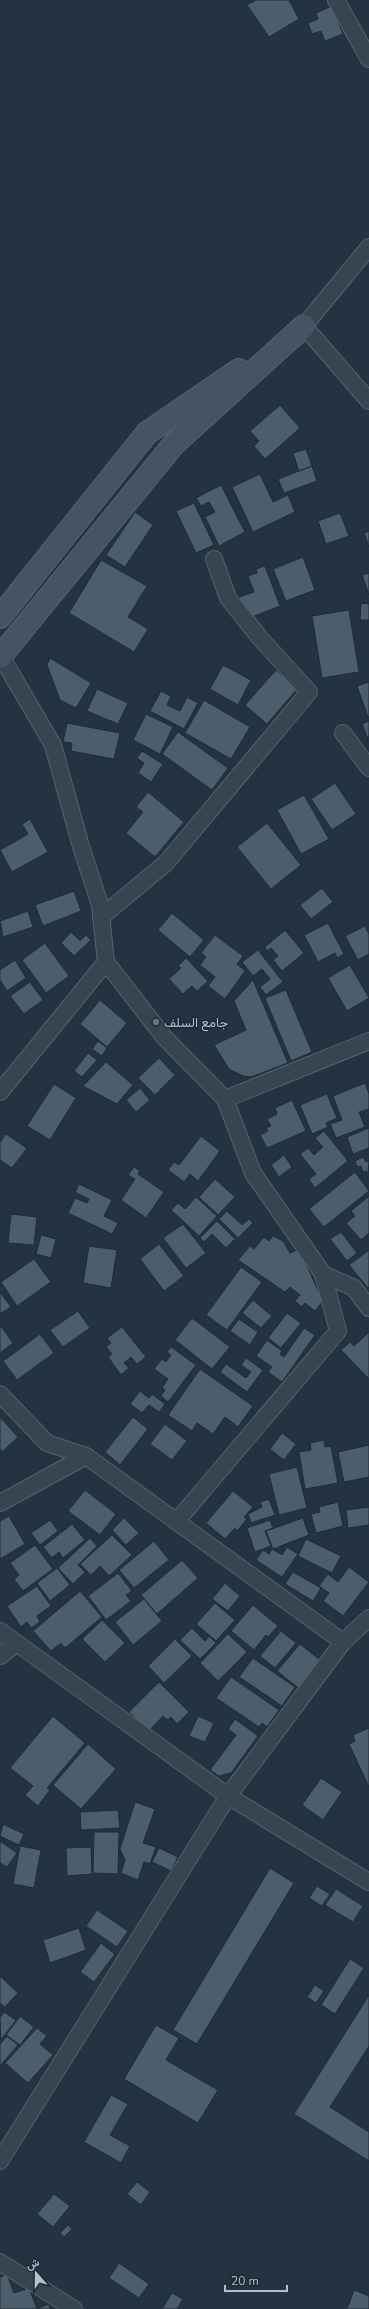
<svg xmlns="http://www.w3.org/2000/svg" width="369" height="2309" font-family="'Nunito Sans',Vazirmatn,sans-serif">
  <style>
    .building { fill: #4c5e6c; stroke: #1e2c37 }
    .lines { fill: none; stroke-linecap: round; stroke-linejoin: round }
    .minor-casing { stroke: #55636e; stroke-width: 18 }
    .secondary-casing { stroke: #55636e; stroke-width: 24 }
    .minor { stroke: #374550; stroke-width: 16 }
    .secondary { stroke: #455464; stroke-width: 22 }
    .worship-dot { fill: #6b7280; stroke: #1c2a35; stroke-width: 1.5 }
    .labels { text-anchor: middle; stroke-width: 3; stroke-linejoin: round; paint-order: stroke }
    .poi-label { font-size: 13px; fill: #b4c0cb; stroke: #1c2a35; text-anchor: start }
  </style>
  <rect width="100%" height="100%" fill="#233341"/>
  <path class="building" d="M256 0H289L299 19 269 37 247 5Z
    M332 6 343 34 325 41 321 31 312 34 308 23 318 19 316 13Z
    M280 405 300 428 265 459 254 446 259 441 250 431Z
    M306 449 312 466 299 471 293 453Z
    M312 466 317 481 284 493 278 479Z
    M260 474 273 502 288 495 295 512 253 532 232 487Z
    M221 485 245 532 219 546 205 517 215 512 209 502 201 506 196 498Z
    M194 503 214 545 196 553 176 511Z
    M135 512 153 525 125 567 106 555Z
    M340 513 349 536 326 544 318 521Z
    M369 531V547L364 533Z
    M303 557 315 590 286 601 273 569Z
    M101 560 147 586 128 617 148 629 134 652 69 613Z
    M265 566 280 606 247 619 239 597 254 592 248 576 257 573 256 569Z
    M369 573V595L362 575Z
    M361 603 369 604V620H360Z
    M349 610 359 672 322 678 312 616Z
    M50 658 91 683 76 708 60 700 47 665Z
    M223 665 251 680 238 705 210 689Z
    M276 670 298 688 267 724 245 705Z
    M369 682V717H368L357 686Z
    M97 689 128 703 118 724 87 711Z
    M161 691 171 696 167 705 180 711 187 697 198 703 184 729 150 711Z
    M204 700 250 727 231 759 185 733Z
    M146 714 173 727 160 754 133 740Z
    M369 721V736L367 737 362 724Z
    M67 723 120 733 114 759 71 751 72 743 63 742Z
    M178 732 228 768 212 790 162 754Z
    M142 751 163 764 151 782 138 773 144 763 137 758Z
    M335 783 356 814 332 830 311 799Z
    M148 792 184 822 155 857 126 833 143 812 136 807Z
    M304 795 329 839 301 854 277 810Z
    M30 819 48 852 12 872 0 850 28 834 22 824Z
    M267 823 301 865 271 889 237 847Z
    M322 888 333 902 311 919 300 905Z
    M74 891 81 911 43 926 35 905Z
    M28 911 33 927 3 937 0 921Z
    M172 913 204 940 190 957 158 930Z
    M328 923 344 954 337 958 335 953 318 962 304 935Z
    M365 926 369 934V954L358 960 345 936Z
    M285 930 304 953 282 971 273 960 278 956 271 948 267 951 265 947Z
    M71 932 80 941 86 935 91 940 74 956 61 943Z
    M215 935 243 956 237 964 245 971 225 999 208 986 215 977 200 965 206 957 201 953Z
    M45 943 69 976 46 993 22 960Z
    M258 950 283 982 266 995 260 987 270 979 262 969 253 976 242 962Z
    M186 958 208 981 197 991 192 986 183 994 169 979 181 968 178 966Z
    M15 960 26 978 7 991 0 980V970Z
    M350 965 369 998 347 1011 328 978Z
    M253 980 288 1063 251 1077 243 1076 229 1069 214 1045 246 1030 234 1001Z
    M30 982 43 1000 24 1014 10 996Z
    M286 990 312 1052 291 1061 265 998Z
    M100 1000 127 1023 107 1047 80 1024Z
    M98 1041 107 1048 102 1056 92 1049Z
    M88 1053 97 1060 82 1077 74 1071Z
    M159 1058 175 1075 155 1095 138 1078Z
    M106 1062 133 1085 117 1104 83 1086Z
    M365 1083 369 1094V1109L359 1112 365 1127 336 1138 330 1124 342 1120 333 1096Z
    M54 1084 76 1098 50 1140 27 1126Z
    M140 1088 150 1100 136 1112 126 1100Z
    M327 1094 337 1118 326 1123 328 1127 312 1134 300 1105Z
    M292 1100 306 1131 267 1148 260 1135 268 1131 266 1128 271 1126 267 1119 277 1114 275 1108Z
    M369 1128V1148L353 1154 347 1137Z
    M324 1131 348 1161 315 1188 309 1179 316 1174 300 1154 308 1148 314 1155 323 1147 315 1138Z
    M6 1134 27 1148 12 1168 0 1160V1142Z
    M201 1136 220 1151 198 1181 190 1174 184 1182 168 1170 174 1162 179 1165Z
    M284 1155 292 1167 279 1177 271 1165Z
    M363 1157 366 1162 369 1161 368 1174 366 1171 363 1172 361 1166 357 1167 355 1161Z
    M134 1167 140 1171 138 1174 164 1192 146 1218 121 1200 135 1179 128 1175Z
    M355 1172 369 1191 324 1227 309 1209Z
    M215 1179 235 1197 218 1215 199 1197Z
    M79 1184 112 1200 104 1216 118 1223 112 1234 68 1213 75 1198 87 1203 89 1199 75 1192Z
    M369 1196V1233L361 1240 346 1223 355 1216 351 1211Z
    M196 1197 217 1216 199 1236 171 1210 178 1203 185 1209Z
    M227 1211 242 1225 249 1219 253 1223 238 1238 219 1219Z
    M11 1214 37 1217 34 1245 8 1243Z
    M217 1221 235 1239 226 1248 212 1234 204 1242 200 1238Z
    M183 1224 206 1253 186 1268 163 1238Z
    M341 1232 357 1253 347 1261 330 1239Z
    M41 1235 56 1239 51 1258 36 1254Z
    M273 1236 283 1241 290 1253 299 1249 323 1301 315 1311 305 1303 302 1307 295 1301 300 1295 290 1287 285 1292 238 1260 250 1246 254 1249 264 1237 269 1241Z
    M159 1244 184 1276 164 1291 140 1259Z
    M89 1246 117 1250 111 1288 83 1283Z
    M369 1250V1287L368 1288 349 1265Z
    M34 1259 51 1282 17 1306 1 1282Z
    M241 1267 262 1282 227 1330 206 1315Z
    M0 1292 11 1307 0 1314Z
    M253 1300 272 1316 261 1328 242 1313Z
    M78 1311 90 1328 63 1347 50 1330Z
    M287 1313 301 1323 281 1348 268 1338Z
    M192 1318 230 1347 212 1369 175 1340Z
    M239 1319 258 1332 250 1345 230 1331Z
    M0 1325 13 1343 0 1353Z
    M122 1327 146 1357 137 1364 131 1357 124 1363 129 1368 121 1375 108 1357 112 1354 106 1347 111 1343 107 1338Z
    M304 1328 315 1335 282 1382 268 1372 272 1367 256 1356 267 1340 282 1351 280 1354 284 1357Z
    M369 1332V1379L341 1350 350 1342 354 1346Z
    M40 1334 54 1353 17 1380 3 1361Z
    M171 1347 196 1365 168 1402 161 1396 165 1390 162 1388 168 1379 154 1369 162 1359 166 1362 171 1355 167 1352Z
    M246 1358 263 1370 247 1392 220 1372 226 1364 246 1378 251 1372 241 1365Z
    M200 1369 253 1406 238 1427 225 1417 213 1434 197 1423 192 1431 168 1415Z
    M140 1391 149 1398 152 1394 165 1404 159 1412 149 1405 142 1413 130 1404Z
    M0 1417 18 1437 2 1452 0 1449Z
    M133 1417 148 1429 120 1465 105 1452Z
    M165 1424 187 1441 172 1460 150 1444Z
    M282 1433 296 1444 284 1460 270 1449Z
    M324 1440 325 1447 331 1446 338 1483 305 1489 299 1452 311 1450 310 1443Z
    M369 1445V1477L344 1482 338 1452Z
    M297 1467 307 1508 279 1515 269 1474Z
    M85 1490 116 1514 100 1535 68 1511Z
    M233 1491 253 1507 244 1517 247 1519 237 1531 235 1528 225 1539 206 1523Z
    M269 1499 275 1515 251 1523 248 1514 262 1507 260 1502Z
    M338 1502 343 1526 316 1533 311 1514 320 1512 319 1507Z
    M369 1507V1525L348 1528 346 1510Z
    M9 1516 25 1544 0 1559V1521Z
    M124 1518 139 1533 126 1545 112 1530Z
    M303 1518 309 1535 273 1549 266 1531Z
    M50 1520 58 1531 40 1545 31 1533Z
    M270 1520 273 1528 265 1531 271 1546 255 1552 247 1528Z
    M72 1524 85 1540 63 1558 59 1552 52 1558 43 1547Z
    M112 1535 132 1555 109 1576 100 1566 91 1575 80 1564Z
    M90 1538 97 1546 78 1565 85 1572 73 1584 58 1568Z
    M306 1539 341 1556 332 1573 298 1556Z
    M154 1541 169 1560 134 1588 119 1570Z
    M35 1545 53 1569 23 1591 14 1579 19 1575 10 1563Z
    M287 1547 298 1554 282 1577 256 1560 263 1550 269 1554 272 1549 282 1555Z
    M182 1560 198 1578 157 1614 141 1595Z
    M349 1567 369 1582 343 1616 323 1601 329 1593 319 1586 328 1574 338 1582Z
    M57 1568 70 1585 50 1601 37 1583Z
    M293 1572 321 1588 313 1601 285 1584Z
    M118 1573 132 1591 126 1595 131 1601 106 1620 88 1596Z
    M225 1583 240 1596 228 1611 212 1599Z
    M37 1586 51 1606 37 1616 40 1622 31 1628 27 1622 21 1627 7 1606Z
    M80 1591 102 1617 65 1648 61 1643 51 1651 33 1631Z
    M144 1599 162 1621 133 1645 115 1622Z
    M215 1603 235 1620 216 1641 196 1624Z
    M253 1605 278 1626 268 1637 266 1635 254 1650 231 1631Z
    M102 1620 125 1643 105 1662 82 1639Z
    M192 1628 205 1641 209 1636 216 1643 200 1659 180 1640Z
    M281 1631 296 1643 275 1668 260 1656Z
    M228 1634 247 1652 218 1681 200 1663Z
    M175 1639 192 1656 164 1683 148 1666Z
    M300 1644 324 1663 302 1691 277 1671Z
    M253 1658 295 1687 282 1706 239 1677Z
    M231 1677 279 1710 267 1727 262 1723 259 1727 216 1698Z
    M159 1682 189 1712 177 1724 171 1717 168 1720 163 1716 149 1731 129 1712Z
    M53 1716 85 1743 47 1788 50 1790 38 1806 25 1795 33 1786 10 1768Z
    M198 1716 214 1723 205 1742 189 1736Z
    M235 1719 258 1736 231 1773 219 1776 210 1770 236 1735 228 1729Z
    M369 1728V1787L349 1744 355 1741 353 1735Z
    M88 1744 116 1769 81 1809 53 1785Z
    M321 1778 342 1792 323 1820 302 1805Z
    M135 1802 155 1809 143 1843 156 1847 150 1864 144 1862 138 1880 121 1873 125 1860 120 1849Z
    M118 1810 120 1828 81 1830 80 1812Z
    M3 1824 24 1834 19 1845 0 1836Z
    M94 1832H119L118 1874 93 1873Z
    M0 1841 17 1853 7 1867 0 1863Z
    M20 1846 41 1850 34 1888 13 1884Z
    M91 1847 92 1874 67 1876 66 1848Z
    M159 1848 178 1857 171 1871 152 1862Z
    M270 1868 294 1883 197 2044 173 2030Z
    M317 1886 330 1894 322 1906 309 1898Z
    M336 1889 363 1906 353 1922 325 1905Z
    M97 1910 128 1931 117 1947 86 1926Z
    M79 1928 86 1950 50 1963 43 1940Z
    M101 1943 115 1954 94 1982 80 1972Z
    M350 1959 364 1968 335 2014 321 2005Z
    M0 1976 18 1993 5 2007 0 2003Z
    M315 1985 324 1991 316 2003 307 1997Z
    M369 1995V2046L330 2107 369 2132V2161L294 2114Z
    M4 2012 16 2020 1 2040 0 2018Z
    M20 2016 34 2027 20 2045 6 2035Z
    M156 2025 179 2038 166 2060 218 2090 198 2123 124 2079Z
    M37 2028 47 2036 40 2044 53 2055 28 2083 5 2063Z
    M7 2036 18 2045 0 2066V2044Z
    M111 2095 128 2104 110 2135 130 2146 121 2163 84 2142Z
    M137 2182 150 2192 141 2205 127 2194Z
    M54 2194 70 2206 53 2227 37 2214Z
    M68 2225 72 2229 64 2237 60 2233Z
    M119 2263 149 2284 139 2298 109 2278Z
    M7 2274 14 2293 29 2288 37 2309 49 2304 50 2309H0V2277Z
    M354 2290 369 2296V2309H347Z
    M172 2293 183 2299 177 2309H162Z"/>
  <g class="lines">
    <g class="minor-casing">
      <path id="minor" d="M336 0 369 59
        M369 247 304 326 369 401
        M1 656 53 745 80 843 100 905 106 962
        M343 733 369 768
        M101 917 166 863 309 692 260 638 228 598 214 559
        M0 1092 106 962 164 1037 225 1099 253 1173 323 1274 338 1331 176 1522
        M225 1099 369 1041
        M323 1274 354 1288 369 1308
        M0 1394 47 1443 86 1456 343 1642
        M0 1503 86 1456
        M0 1631 228 1796 343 1642 369 1618
        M0 1656 17 1643
        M0 2161 228 1796 369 1882
        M0 2262 74 2309"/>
    </g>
    <g class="secondary-casing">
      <path id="secondary" d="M0 617 147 433 239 370
        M0 657 174 444 304 326"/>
    </g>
    <use href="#minor" class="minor"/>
    <use href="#secondary" class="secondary"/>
  </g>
  <circle class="worship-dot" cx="156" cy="1022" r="4"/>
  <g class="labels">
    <g class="poi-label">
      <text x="164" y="1027">جامع السلف</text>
    </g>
  </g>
  <g transform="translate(36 2273) rotate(340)" stroke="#1c2a35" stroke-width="3" paint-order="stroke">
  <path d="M0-3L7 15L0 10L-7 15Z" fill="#b4c0cb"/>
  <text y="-6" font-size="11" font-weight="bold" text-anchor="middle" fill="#b4c0cb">ش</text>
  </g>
  <path d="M225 2285v6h62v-6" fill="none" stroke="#b4c0cb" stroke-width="2"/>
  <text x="231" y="2285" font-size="12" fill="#b4c0cb" stroke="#1c2a35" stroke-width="3" paint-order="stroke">20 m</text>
</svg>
